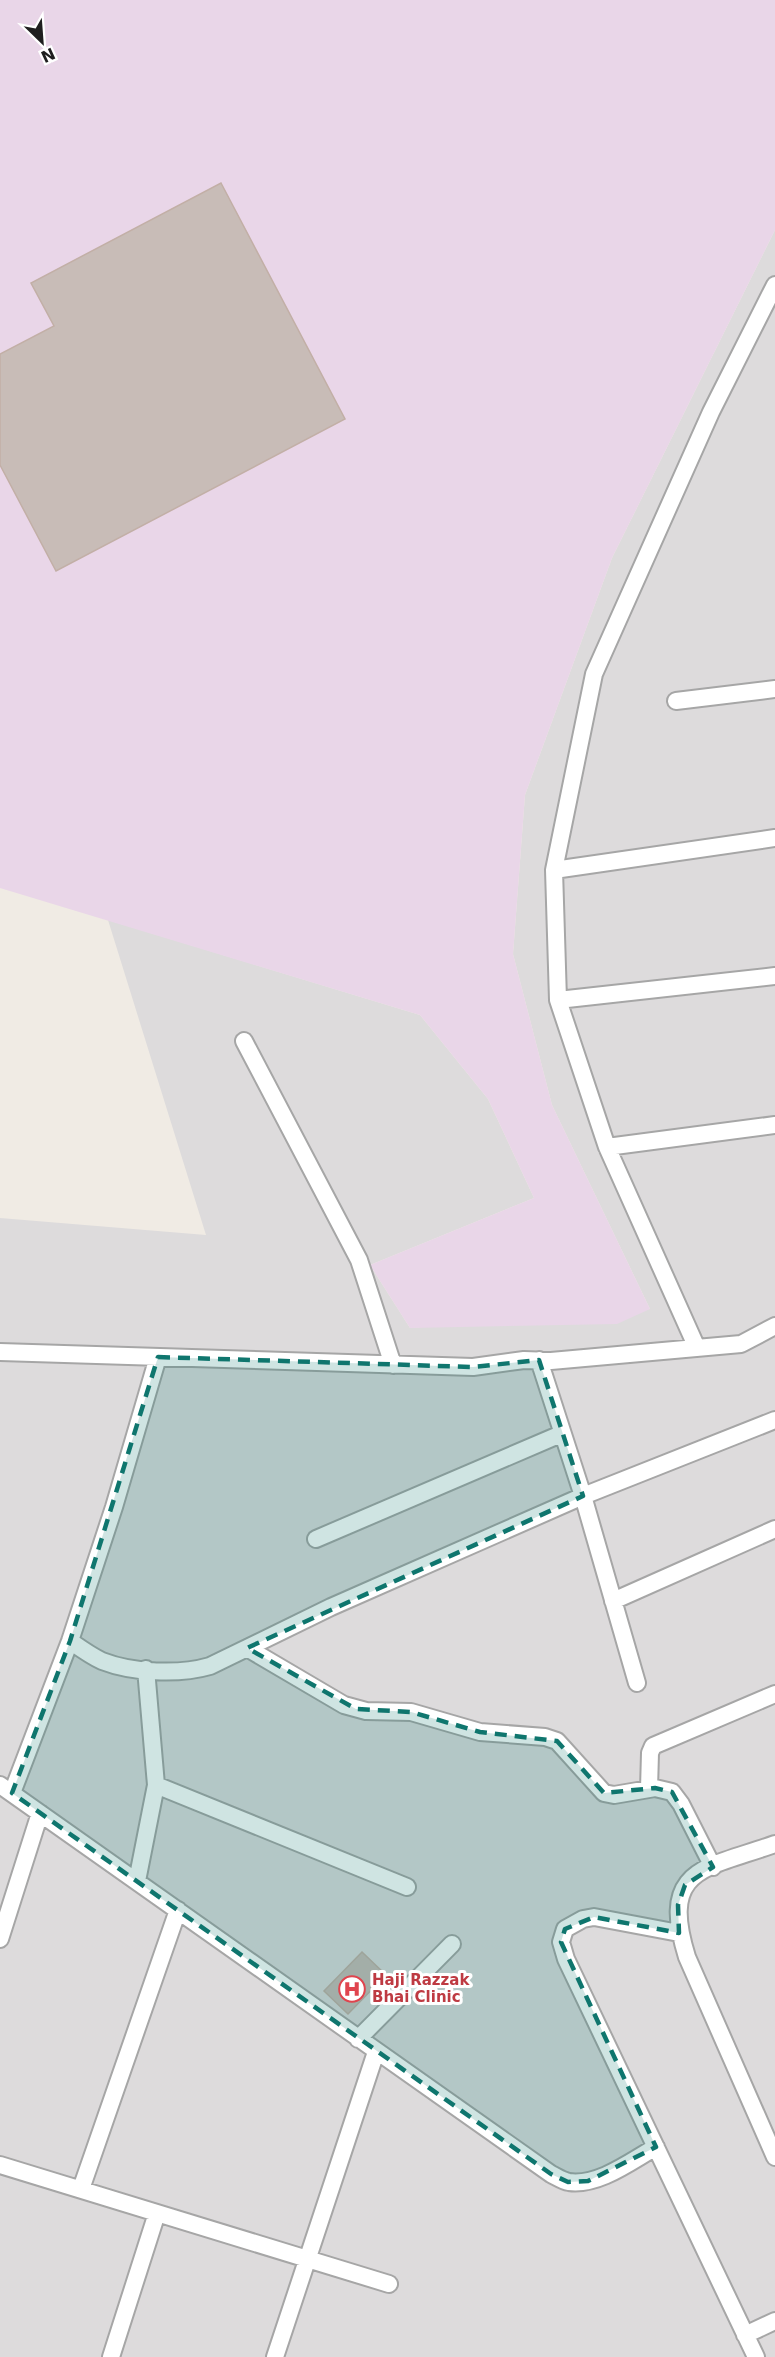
<svg xmlns="http://www.w3.org/2000/svg" width="775" height="2357" font-family="'DejaVu Sans',sans-serif">
  <style>
    .residential { fill: #dddbdc }
    .industrial { fill: #e9d6e8 }
    .building { fill: #c8bcb7; stroke: #c2afa6; stroke-width: 1.5 }
    .lines { fill: none; stroke-linecap: round; stroke-linejoin: round }
    .minor-casing { stroke: #a6a6a6; stroke-width: 20 }
    .minor { stroke: #fff; stroke-width: 16 }
    .marked { fill: #0f766e; fill-opacity: 0.2; stroke: #0f766e; stroke-width: 4.5; stroke-dasharray: 12 8; stroke-linejoin: round }
    .labels { text-anchor: middle; stroke-width: 6; stroke-linejoin: round; paint-order: stroke }
    .health-label { font-size: 15px; font-weight: bold; fill: #be3a42; stroke: #fff; text-anchor: start }
  </style>
  <rect width="100%" height="100%" fill="#f0ebe4"/>
  <path class="residential" d="M775 230V2357H0V1218L206 1235 108 920 420 1015 488 1099 534 1198 370 1265 410 1328 650 1309 552 1105 513 954 525 795 612 558Z"/>
  <path class="industrial" d="M0 0H775V230L612 558 525 795 513 954 552 1105 650 1309 617 1324 410 1328 370 1265 534 1198 488 1099 420 1015 0 888Z"/>
  <path class="building" d="M221 183 345 419 56 571 0 465V354L54 326 31 283Z
    M362 1952 386 1975 348 2014 324 1991Z"/>
  <g class="lines">
    <g class="minor-casing">
      <path id="minor" d="M676 701 775 689
        M554 870 775 838
        M558 1000 775 976
        M244 1041 359 1260 393 1365
        M607 1147 775 1125
        M697 1348 607 1147 558 1000 554 870 594 674 711 412 775 285
        M0 1352 473 1367 524 1360 551 1361 741 1344 775 1326
        M539 1360 583 1496 637 1683
        M316 1539 561 1434
        M613 1601 775 1529
        M70 1641C80 1648 91 1656 102 1661 133 1673 179 1675 210 1666L331 1607 583 1496 775 1420
        M247 1648 344 1705 366 1711 411 1712 480 1732 545 1737 557 1741 604 1793 614 1795 655 1788 672 1792 681 1804 713 1867
        M0 1785 551 2174C557 2177 563 2181 569 2182 599 2186 631 2161 656 2147
        M156 1785 407 1887
        M649 1789 650 1753 653 1746 775 1694
        M12 1793 70 1641 114 1507 158 1357
        M775 1844C705 1869 659 1867 687 1957L775 2157
        M137 1881 156 1785 146 1669
        M679 1933 594 1917 583 1919 565 1929 561 1942 566 1959 756 2357
        M0 1939 40 1813
        M358 2039 452 1944
        M0 2165 389 2284
        M81 2189 178 1910
        M745 2335 775 2321
        M111 2357 157 2213
        M275 2357 376 2052"/>
    </g>
    <use href="#minor" class="minor"/>
  </g>
  <path class="marked" d="M158 1357 473 1367 539 1360 583 1496 247 1648 356 1709 411 1712 480 1732 557 1741 604 1793 655 1788 672 1792 713 1867 685 1885 678 1905 679 1933 594 1917 565 1929 561 1942 656 2147 588 2181 568 2182 551 2174 12 1793 70 1641Z"/>
  <defs>
    <g id="hospital-ring" transform="scale(1.35)"><circle r="9.5" fill="#fff" stroke="#e0444e" stroke-width="1.5"/><path d="M-5-5h3v3.5h4V-5h3V5h-3V1.5h-4V5h-3Z" fill="#e0444e"/></g>
  </defs>
  <g fill-rule="evenodd">
    <use href="#hospital-ring" x="352" y="1989"/>
  </g>
  <g class="labels">
    <g class="health-label">
      <text x="372" y="1985">Haji Razzak<tspan x="372" dy="17">Bhai Clinic</tspan></text>
    </g>
  </g>
  <g transform="translate(42 42) rotate(155)" stroke="#ffffff" stroke-width="4.5" paint-order="stroke">
  <path d="M0-4.5L10 22L0 15L-10 22Z" fill="#1f1f1f"/>
  <text y="-9" font-size="16" font-weight="bold" text-anchor="middle" fill="#1f1f1f">N</text>
  </g>
</svg>
